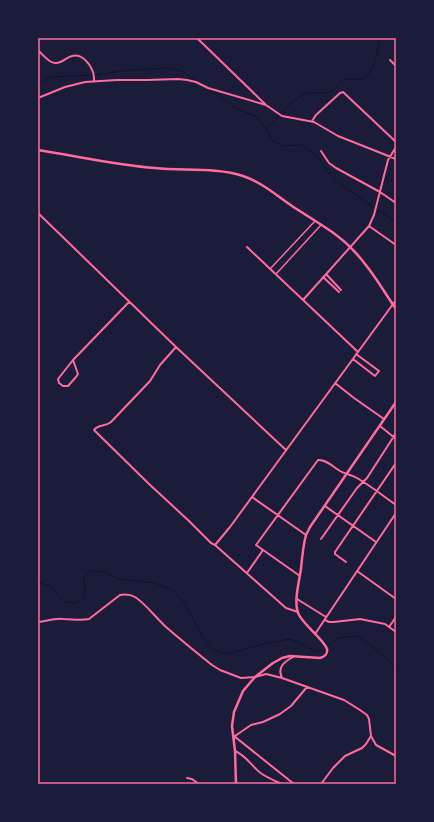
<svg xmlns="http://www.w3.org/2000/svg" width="434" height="822" font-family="Barlow,sans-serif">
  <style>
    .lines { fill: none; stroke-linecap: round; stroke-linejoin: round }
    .stream { stroke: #12122b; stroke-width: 1 }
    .pedestrian { stroke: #ff6b9d; stroke-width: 1.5 }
    .minor { stroke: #ff6b9d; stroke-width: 2 }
    .tertiary { stroke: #ff6b9d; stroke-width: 2.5 }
    .neatline { fill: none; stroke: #ff6b9d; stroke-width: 1.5 }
  </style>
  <rect width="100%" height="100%" fill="#1b1b3a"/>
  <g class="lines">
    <path class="stream" d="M38 84 51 77 93 75 131 70 169 68 182 71 200 83
      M209 89 238 109 257 117 266 129 272 140 283 146 301 145 310 151 321 160 327 171 340 184 376 209 396 222
      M266 129C278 117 288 103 303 95 311 90 324 96 333 90 336 88 340 82 344 79 350 79 357 80 363 78 374 75 379 48 379 38
      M38 582 51 587 64 602 75 603 84 599 85 587 84 577 91 571 105 572 119 579 155 583 172 590 183 601 205 641 214 650 227 654 263 644 290 639 302 644 315 651H321
      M328 646 336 639 344 637 357 636 369 644 385 657 396 668"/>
    <path class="pedestrian" d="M270 269 315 221
      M276 274 321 225"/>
    <path class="minor" d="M197 38 265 104
      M38 50C42 54 49 63 55 63 62 64 66 57 72 56 82 53 90 64 93 72 94 75 94 79 94 82
      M390 60 396 66
      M38 98 65 87 85 82 117 80H147L178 79 187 80 196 82 208 88 266 105 282 116 314 122 338 136 396 159
      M312 121 316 115 340 93 343 92 396 142
      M321 151 329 163 336 168 380 192 396 203
      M38 213 176 347 286 450
      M369 226 396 245
      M247 247 358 352
      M326 274 341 290
      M323 277 339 292
      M303 300 369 226 374 215 388 160 396 147
      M176 347 160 365 150 381 111 422C105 427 98 424 94 430L148 483 189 521 211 543 215 545 286 608 298 612
      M353 359 375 376 379 371 356 354
      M73 360 58 379 59 383 63 386H68L76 377 78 374 73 360 129 302
      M335 383 354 398 384 419
      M380 426 396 439
      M252 497 306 535
      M325 506 376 542
      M321 539 357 488 367 478 396 433
      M215 545 230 527 396 300
      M346 562 335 554V552L396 463
      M357 571 396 599
      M247 573 263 550
      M300 576 256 545 318 460C326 459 333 467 340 471 345 474 352 475 357 478 371 486 383 496 396 505
      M297 599 326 617
      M325 620 329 622H334L360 619 385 624 396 632
      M38 622C47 621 55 618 63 619 72 619 80 621 89 619L120 595C125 594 130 594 135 597 145 603 157 619 166 627 181 640 197 653 212 665L220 670 241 678 255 677 266 674 282 678
      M389 627 396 617
      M315 634 396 513
      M293 657C284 662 277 667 282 678L344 700 360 710 367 715 369 719 371 736 376 745 396 756
      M234 736 294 784
      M234 738 235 736 251 725 263 722 280 714 291 706 307 687
      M235 751C247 756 252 767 262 774 268 778 275 781 282 784
      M187 778 192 779 199 784
      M321 784 333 768 345 756 362 748 366 744 371 736"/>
    <path class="tertiary" d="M38 150C77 156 116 165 155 168 182 171 217 167 243 176 261 182 276 195 292 206 313 220 336 232 353 250 371 268 382 289 396 309
      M236 784 235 751 232 726 234 712 243 691 255 677 273 663 282 658 290 656 320 658C324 657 328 654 327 649 325 641 304 625 299 615 293 604 299 582 301 569 302 558 303 546 306 535L310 527 396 402"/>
  </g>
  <rect width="434" height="822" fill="none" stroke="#1b1b3a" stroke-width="78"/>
  <rect x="39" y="39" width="356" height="744" class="neatline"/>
</svg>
